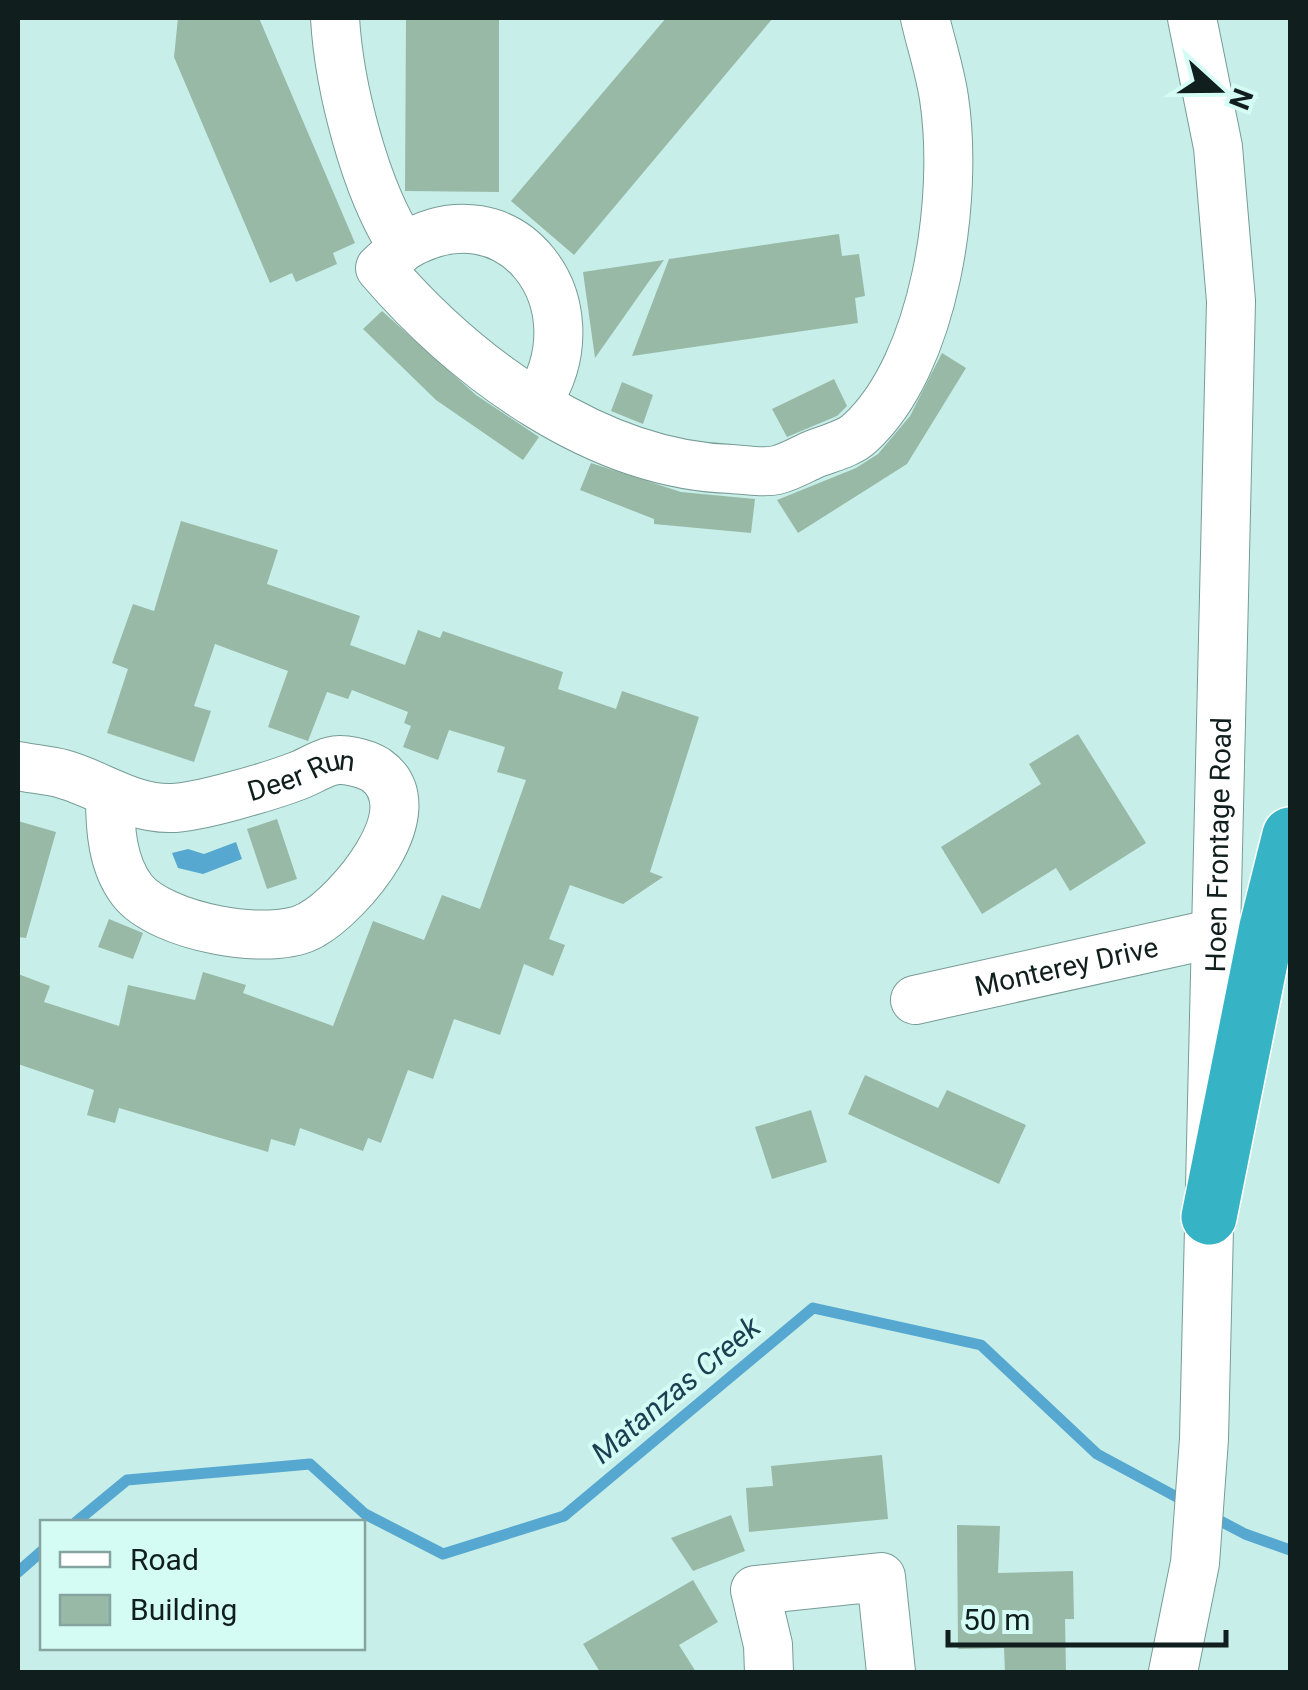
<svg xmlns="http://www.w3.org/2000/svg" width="1308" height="1690" font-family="Roboto,sans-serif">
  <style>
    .water { fill: #56a8d0 }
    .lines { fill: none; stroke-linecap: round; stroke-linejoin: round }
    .stream { stroke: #56a8d0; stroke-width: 11 }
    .building { fill: #99b9a7 }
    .minor-casing { stroke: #779c96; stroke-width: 50 }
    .highway-casing { stroke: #fff; stroke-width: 58 }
    .minor { stroke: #fff; stroke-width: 48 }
    .highway { stroke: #36b3c4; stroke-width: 55 }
    .labels { text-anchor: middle; stroke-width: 8; stroke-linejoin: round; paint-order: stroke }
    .street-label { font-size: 28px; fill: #101f1d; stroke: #d4fcf5 }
    .water-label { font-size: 30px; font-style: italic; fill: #1c4052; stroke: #d4fcf5 }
  </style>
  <rect width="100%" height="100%" fill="#c7eee8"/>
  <path class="water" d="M236 842 242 859 203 874 178 868 172 853 188 849 204 854Z"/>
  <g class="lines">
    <path class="stream" d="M1211 1516 1245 1534 1290 1550
      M76 1522 127 1480 310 1464 365 1514 443 1554 564 1516 813 1308 981 1345 1097 1454 1186 1502
      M18 1572 42 1551"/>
  </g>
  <path class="building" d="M178 18H259L355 243 333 253 337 264 296 282 292 273 270 283 174 57Z
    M406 18H499V192L405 191Z
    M666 18H773L574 255 511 201Z
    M839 234 842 256 859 254 865 296 855 298 858 323 632 356 669 259Z
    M664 260 595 358 583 272Z
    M382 311 476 395 539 437 523 460 436 400 363 329Z
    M942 353 966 368 907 464 798 533 777 500 856 468 878 454 910 416Z
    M834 379 847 406 837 416 787 437 772 409Z
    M622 382 653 395 643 424 611 411Z
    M591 463 681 492 755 499 751 533 654 524V519L580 490Z
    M181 521 278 550 267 584 360 616 350 645 405 665 418 630 440 638 443 631 563 672 558 689 616 709 622 691 699 717 650 872 663 877 623 904 570 885 549 939 565 945 553 976 524 964 500 1035 454 1019 433 1079 408 1070 381 1143 368 1138 363 1151 300 1128 295 1146 271 1139 268 1152 119 1108 115 1123 87 1115 94 1090 18 1064V974L50 986 44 1002 119 1026 128 985 195 1000 203 972 246 985 243 993 333 1026 373 921 424 940 442 895 480 909 526 780 497 772 505 747 449 730 438 760 403 747 411 726 404 723 408 712 352 690 348 699 327 692 308 741 268 727 288 671 215 644 194 706 211 711 194 762 107 733 128 669 112 663 133 604 154 611Z
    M1078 734 1146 843 1070 891 1056 868 982 914 941 847 1041 784 1029 764Z
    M277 819 297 879 267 889 247 829Z
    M18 821 56 832 26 938 18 937Z
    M109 919 143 933 133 959 98 947Z
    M865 1075 938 1108 947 1090 1026 1125 999 1184 848 1114Z
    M811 1110 827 1162 772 1179 755 1127Z
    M882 1455 888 1519 749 1532 746 1488 773 1486 771 1466Z
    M731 1515 745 1551 693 1571 671 1538Z
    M957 1525 1000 1526 998 1573 1073 1571 1074 1619H1065L1066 1672H1005L1004 1648 958 1649Z
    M693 1580 718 1622 679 1645 696 1672H600L583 1644Z"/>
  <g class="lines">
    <g class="minor-casing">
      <g id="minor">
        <path d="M335 18C339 86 365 190 403 247L380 268C465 367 596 465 732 469 746 470 764 473 777 470 789 467 801 460 812 455 826 449 849 444 860 433 936 363 959 197 944 98 940 71 931 44 925 18"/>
        <path d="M403 247C511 182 601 304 537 402"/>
        <path id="s1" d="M18 766C32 769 48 770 63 774 99 784 131 809 171 808 197 808 271 786 297 776 308 772 320 764 332 761 343 758 365 763 376 770 431 809 349 904 311 925 272 948 160 927 132 890 112 864 110 828 110 796"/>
        <path id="s2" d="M915 1000 1216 933"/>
        <path d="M769 1672 768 1645 755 1590 881 1577 891 1672"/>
        <path id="s3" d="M1173 1672 1195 1563 1204 1439 1231 301 1218 147 1192 18"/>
      </g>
    </g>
    <g class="highway-casing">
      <path id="highway" d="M1209 1217 1267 927 1290 835"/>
    </g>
    <use href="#minor" class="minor"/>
    <use href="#highway" class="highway"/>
  </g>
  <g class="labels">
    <g class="street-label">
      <text dy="10" stroke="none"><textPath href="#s1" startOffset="295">Deer Run</textPath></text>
      <text dy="10" stroke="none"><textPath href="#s3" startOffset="830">Hoen Frontage Road</textPath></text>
      <text dy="10" stroke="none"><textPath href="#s2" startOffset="155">Monterey Drive</textPath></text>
    </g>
    <g class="water-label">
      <text transform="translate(676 1390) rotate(-40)" y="10">Matanzas Creek</text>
    </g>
  </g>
  <rect width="1308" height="1690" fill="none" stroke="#101f1d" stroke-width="40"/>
  <rect x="40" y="1520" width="325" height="130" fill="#d4fcf5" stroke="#86a49f" stroke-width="2.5"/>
  <rect x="60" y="1552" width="50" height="15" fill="#ffffff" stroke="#86a49f" stroke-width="2.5"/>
  <text x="130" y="1570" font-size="30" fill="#101f1d">Road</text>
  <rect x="60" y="1595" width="50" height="30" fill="#99b9a7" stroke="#86a49f" stroke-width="2.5"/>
  <text x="130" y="1620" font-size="30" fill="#101f1d">Building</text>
  <g transform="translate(1218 90) rotate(111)" stroke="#d4fcf5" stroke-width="8" paint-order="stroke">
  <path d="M0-8L18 38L0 25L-18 38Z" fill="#101f1d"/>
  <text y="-15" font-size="28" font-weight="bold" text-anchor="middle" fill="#101f1d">N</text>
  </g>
  <path d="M948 1630v15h278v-15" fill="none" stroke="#101f1d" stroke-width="5"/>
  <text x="963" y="1630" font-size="30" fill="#101f1d" stroke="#d4fcf5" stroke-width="8" paint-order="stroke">50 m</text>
</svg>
